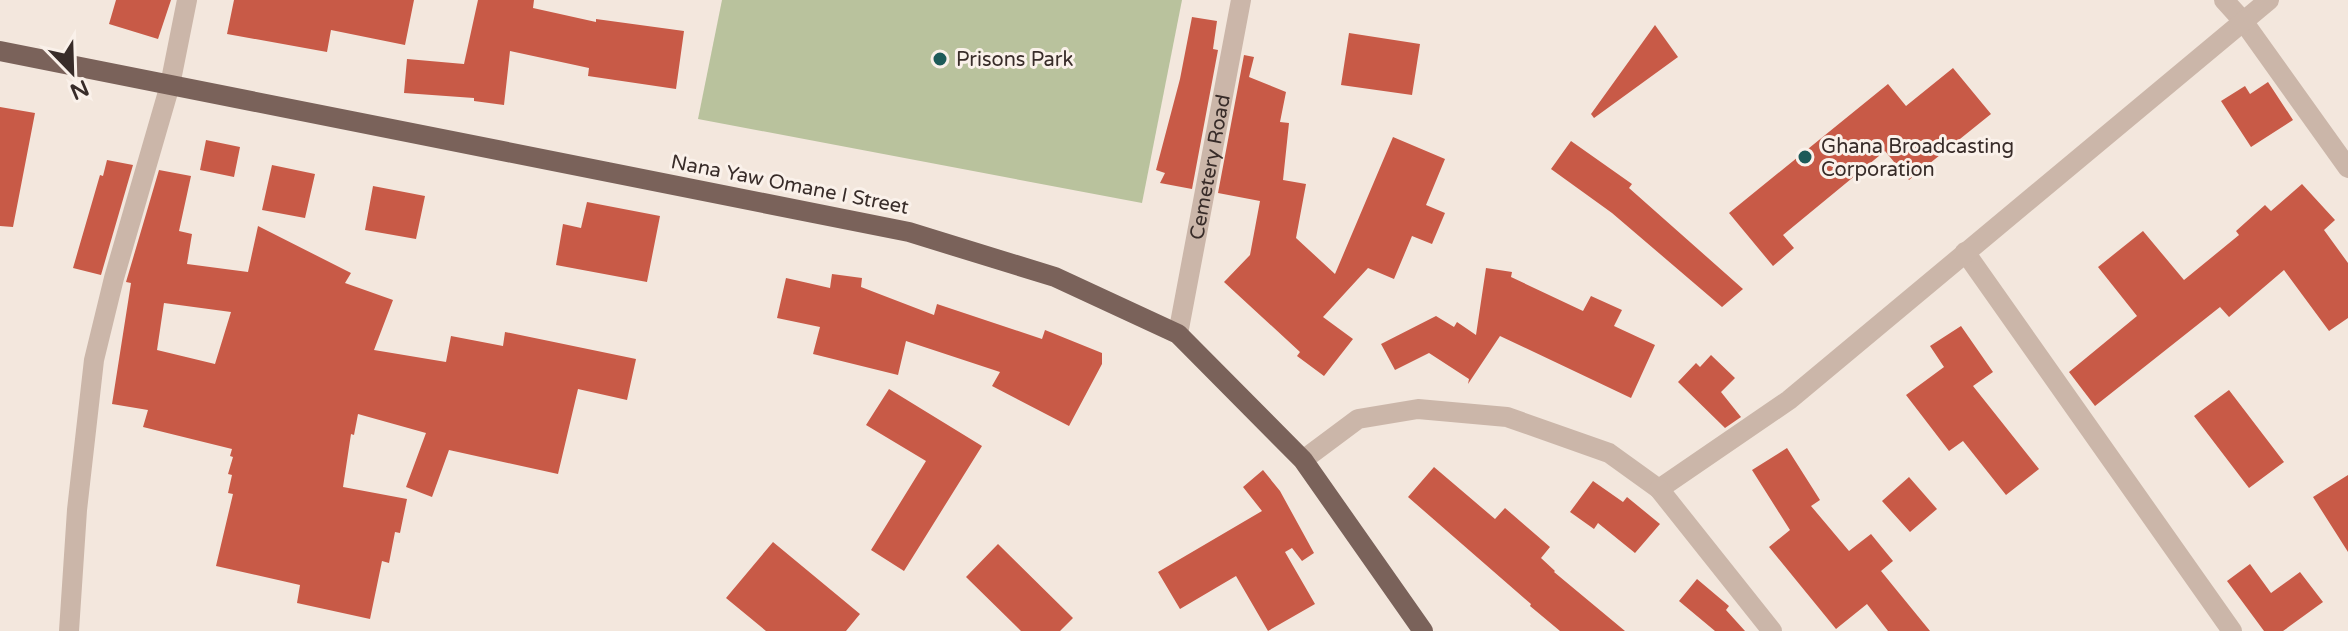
<svg xmlns="http://www.w3.org/2000/svg" width="2348" height="631" font-family="'Varela Round',sans-serif">
  <style>
    .green { fill: #b9c29d }
    .building { fill: #c85a47; fill-rule: evenodd }
    .lines { fill: none; stroke-linecap: round; stroke-linejoin: round }
    .minor { stroke: #cbb6a9; stroke-width: 20 }
    .primary { stroke: #7a625a; stroke-width: 20 }
    .poi-dot { fill: #1e5b59; stroke: #faf1ea; stroke-width: 3 }
    .labels { text-anchor: middle; stroke-width: 6; stroke-linejoin: round; paint-order: stroke }
    .poi-label { font-size: 20px; fill: #382c29; stroke: #faf1ea; text-anchor: start }
    .street-label { font-size: 20px; fill: #382c29; stroke: #faf1ea }
  </style>
  <rect width="100%" height="100%" fill="#f3e7dd"/>
  <path class="green" d="M722 0H1182L1142 203 698 119Z"/>
  <path class="building" d="M116 0H171L158 39 109 24Z
    M234 0H414L405 45 331 30 327 52 227 34Z
    M478 0H534L533 8 596 22V19L684 31 676 89 588 76 589 68 510 51 504 105 474 101V98L404 93 407 59 464 64Z
    M1192 17 1217 21 1213 49 1218 50 1192 189 1160 183 1165 173 1156 170 1180 79Z
    M1655 25 1678 57 1594 118 1591 114Z
    M1349 33 1420 44 1412 95 1341 85Z
    M1244 55 1254 57 1249 77 1286 92 1280 122 1289 123 1283 180 1306 184 1296 238 1335 274 1393 137 1445 159 1426 205 1445 213 1432 244 1412 236 1394 279 1368 268 1323 317 1353 339 1324 376 1297 356 1300 352 1224 282 1250 255 1260 201 1218 193Z
    M1953 68 1991 114 1909 180 1885 151 1783 235 1794 248 1773 266 1729 213 1888 84 1906 106Z
    M2268 82 2293 120 2251 147 2221 101 2245 86 2250 94Z
    M0 107 35 113 13 227 0 226Z
    M206 140 240 147 234 177 200 170Z
    M1571 141 1632 184 1629 188 1743 289 1722 307 1612 213 1551 169Z
    M107 160 133 165 101 275 73 268 100 175 103 176Z
    M272 165 315 174 305 218 262 210Z
    M159 170 191 176 179 231 192 234 187 264 248 272 258 226 351 273 345 283 393 300 374 350 446 362 451 336 503 346 505 332 636 359 627 400 578 389 558 474 449 450 432 497 406 487 426 433 358 414 354 435 351 434 343 487 407 499 400 533 395 532 389 563 382 561 370 619 297 603 300 585 216 566 233 494 228 493 232 475 228 474 233 457 230 456 232 449 143 427 148 410 112 404 131 283 126 282ZM164 303 231 312 215 364 157 350Z
    M2302 184 2335 220 2324 230 2348 263V318L2329 331 2284 270 2229 317 2220 307 2095 406 2069 372 2137 316 2098 267 2143 231 2184 280 2239 235 2236 231 2265 205 2271 211Z
    M373 186 425 196 416 239 365 230Z
    M587 202 660 216 647 282 556 265 563 224 581 228Z
    M1486 268 1512 272 1511 277 1583 311 1591 296 1622 310 1614 326 1655 345 1631 398 1500 336 1468 384 1469 379 1429 353 1395 370 1381 344 1436 316 1454 327 1457 322 1476 335Z
    M832 274 862 278 861 287 934 315 937 304 1042 339 1045 330 1102 353V364L1069 426 992 386 1000 372 906 341 898 375 813 354 820 327 777 318 786 278 830 288Z
    M1961 326 1993 372 1973 386 2039 469 2006 495 1963 441 1949 451 1906 395 1944 367 1930 346Z
    M1711 355 1735 378 1721 392 1741 417 1725 428 1678 382 1696 363 1700 367Z
    M889 389 982 446 904 571 871 550 926 461 866 425Z
    M2229 390 2284 462 2249 488 2194 416Z
    M1787 448 1820 500 1811 506 1849 551 1871 534 1893 561 1881 571 1930 631H1888L1867 604 1836 629 1769 547 1790 530 1752 470Z
    M1434 467 1495 519 1505 508 1550 547 1541 558 1555 571 1554 572 1625 631H1560L1530 606 1531 604 1408 497Z
    M1263 470 1280 491 1314 553 1302 561 1292 548 1285 552 1315 604 1268 631 1236 576 1180 609 1158 572 1262 511 1243 487Z
    M2348 475V552L2313 497Z
    M1909 477 1937 509 1910 532 1882 501Z
    M1593 481 1623 502 1627 497 1660 524 1635 553 1598 523 1594 529 1570 512Z
    M773 542 860 614 846 631H766L726 598Z
    M998 544 1073 618 1060 631H1021L966 577Z
    M2250 564 2271 593 2300 572 2323 602 2283 631H2264L2227 581Z
    M1697 579 1729 606 1726 610 1745 631H1715L1679 601Z"/>
  <g class="lines">
    <g class="minor">
      <path d="M2224 0 2243 21 2348 168"/>
      <path d="M1965 252 2232 631"/>
      <path id="s1" d="M1178 334 1241 0"/>
      <path d="M1303 460 1358 419 1418 409 1507 417 1609 453 1659 489 1789 400 2269 0"/>
      <path d="M1659 489 1772 631"/>
      <path d="M69 631 77 510 94 360 114 278 170 85 187 0"/>
    </g>
    <path class="primary" d="M0 51 909 232 1055 277 1178 334 1303 460 1423 631"/>
  </g>
  <g class="poi-dot">
    <circle cx="940" cy="59" r="8"/>
    <circle cx="1805" cy="157" r="8"/>
  </g>
  <g class="labels">
    <g class="poi-label">
      <text x="956" y="66">Prisons Park</text>
      <text x="1821" y="153">Ghana Broadcasting<tspan x="1821" dy="23">Corporation</tspan></text>
    </g>
    <g class="street-label">
      <text dy="7" stroke="none"><textPath href="#s1" startOffset="170">Cemetery Road</textPath></text>
      <text transform="translate(790 184) rotate(11)" y="7">Nana Yaw Omane I Street</text>
    </g>
  </g>
  <g transform="translate(72 72) rotate(157)" stroke="#faf1ea" stroke-width="6" paint-order="stroke">
  <path d="M0-6L14 30L0 20L-14 30Z" fill="#382c29"/>
  <text y="-12" font-size="22" font-weight="bold" text-anchor="middle" fill="#382c29">N</text>
  </g>
</svg>
